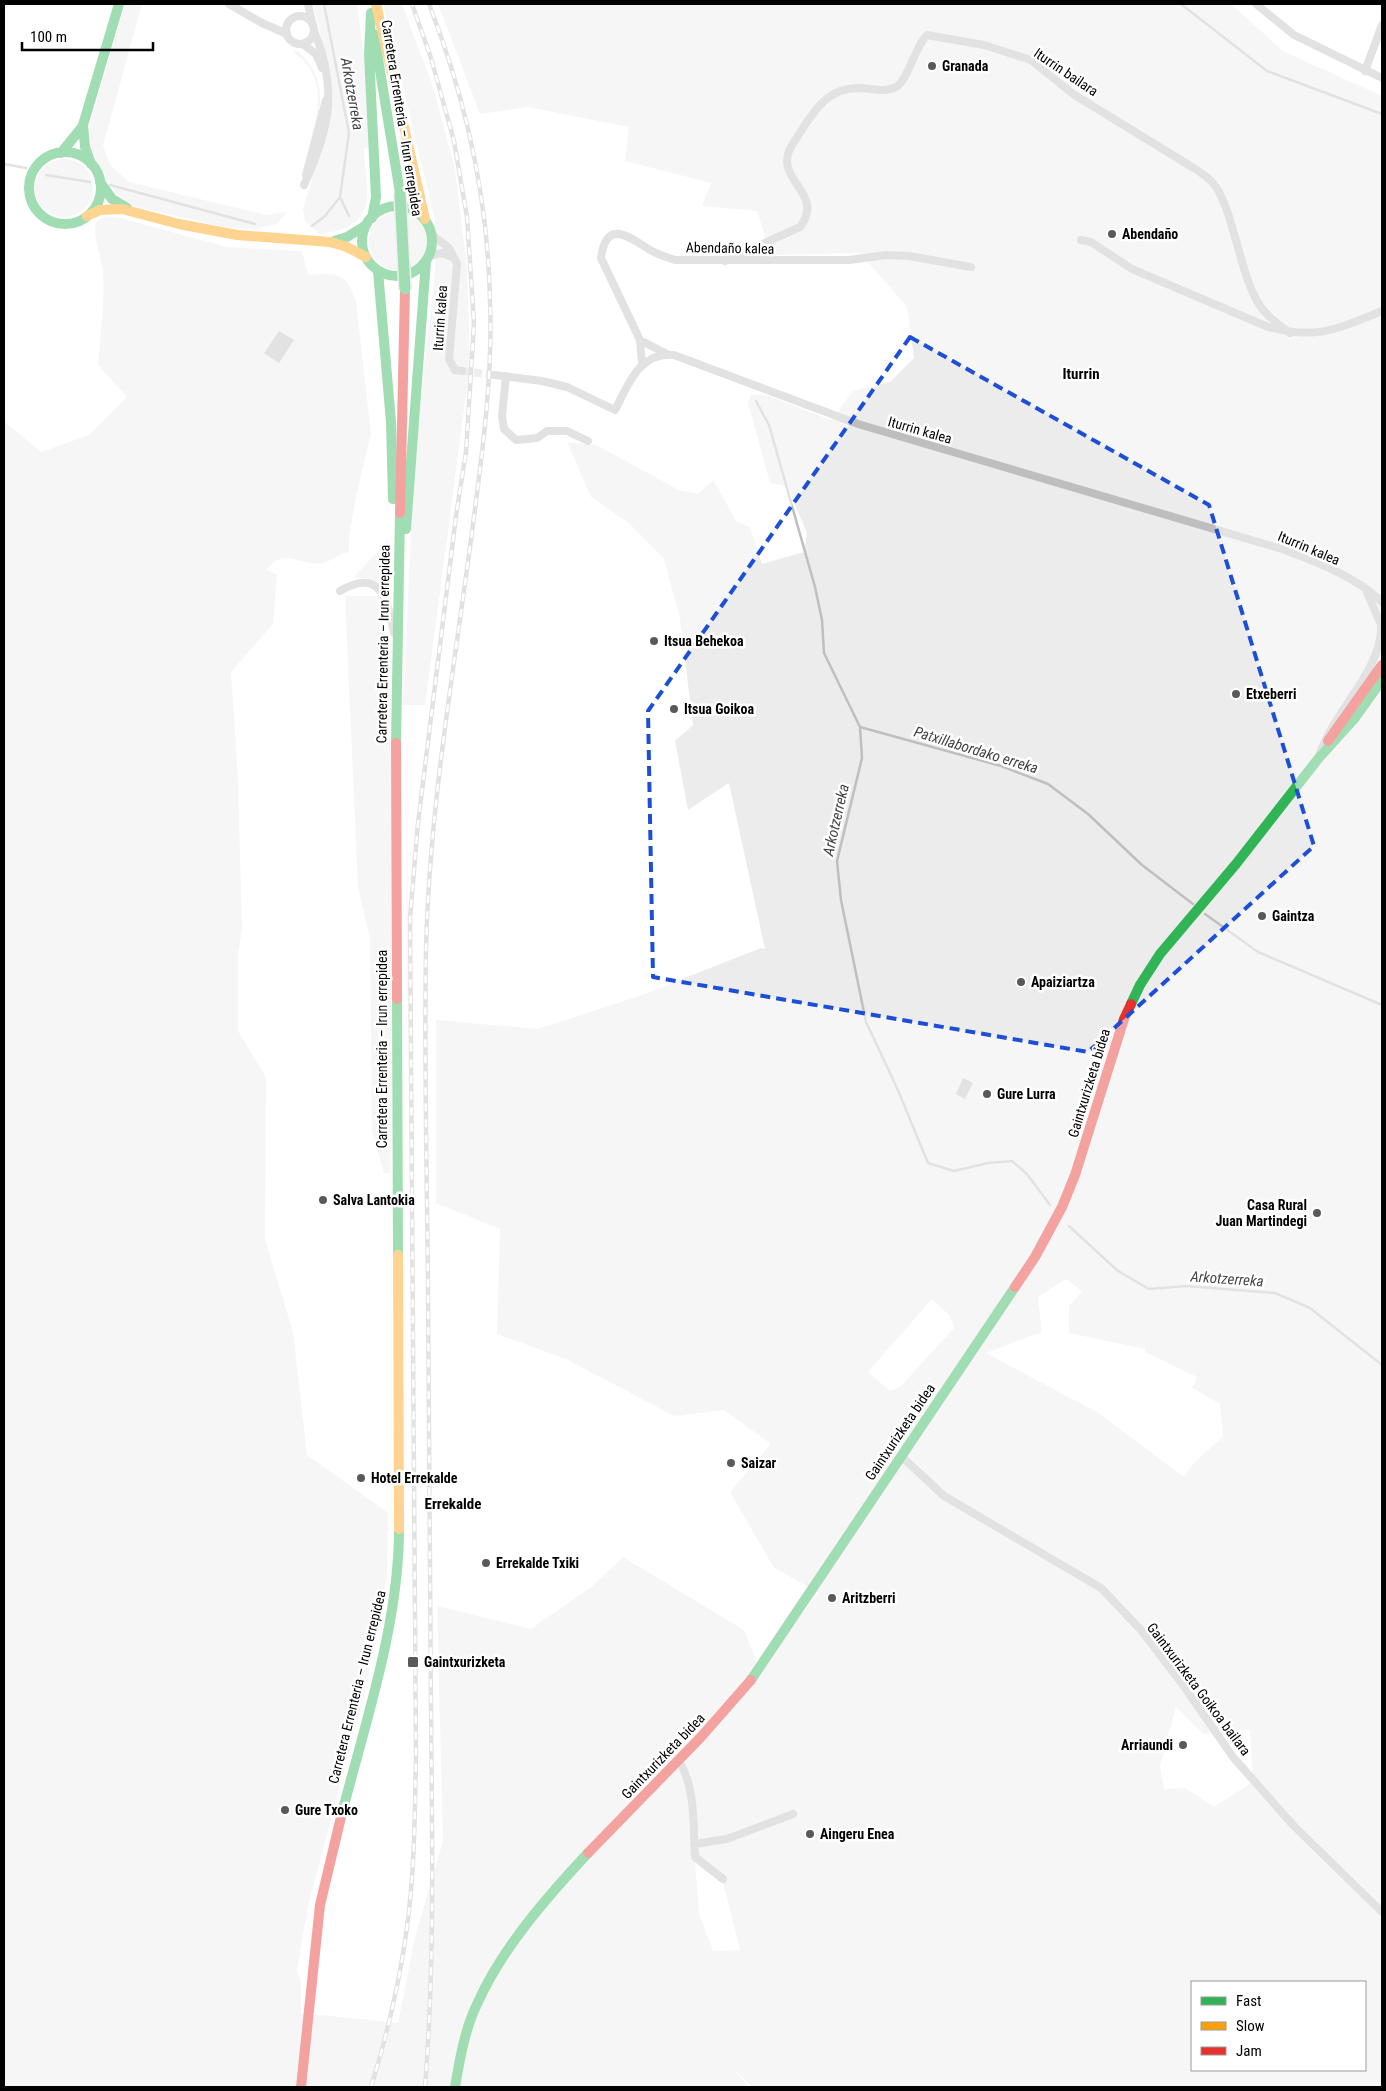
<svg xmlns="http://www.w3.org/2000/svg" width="1386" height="2091" font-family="'Roboto Condensed',sans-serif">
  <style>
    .green { fill: #ececec; fill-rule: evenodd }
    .water { fill: #bfbfbf }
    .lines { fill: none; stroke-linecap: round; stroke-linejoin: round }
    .stream { stroke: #bfbfbf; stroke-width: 2.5 }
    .street-tunnel { stroke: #d9d9d9; stroke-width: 8; stroke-dasharray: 8 4; stroke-linecap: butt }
    .street { stroke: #bebebe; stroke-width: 8 }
    .fast { stroke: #30b455; stroke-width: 10 }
    .slow { stroke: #ff9f0a; stroke-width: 10 }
    .jam { stroke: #e5322d; stroke-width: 10 }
    .rail-casing { stroke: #bebebe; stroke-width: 4.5 }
    .rail { stroke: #fff; stroke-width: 2.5; stroke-dasharray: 8; stroke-linecap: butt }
    .fast-bridge-casing { stroke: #dbdbdb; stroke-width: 14; stroke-linecap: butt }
    .fast-bridge { stroke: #30b455; stroke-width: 11 }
    .marked { fill: none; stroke: #1d4ed8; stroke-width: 4; stroke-dasharray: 10 6; stroke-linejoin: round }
    .poi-dot { fill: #595959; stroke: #fff; stroke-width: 2 }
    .labels { text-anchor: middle; stroke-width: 5; stroke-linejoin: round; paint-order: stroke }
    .poi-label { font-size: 14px; font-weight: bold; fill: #000; stroke: #fff; text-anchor: start }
    .street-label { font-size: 14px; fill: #000; stroke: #fff }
    .water-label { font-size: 15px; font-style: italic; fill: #444; stroke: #fff }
    .neighbourhood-label { font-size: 15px; font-weight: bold; fill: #000; stroke: #fff }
  </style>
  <rect width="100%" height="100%" fill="#fff"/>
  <path class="green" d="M125 4H142L103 146 111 166 129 182 266 215 287 212 277 224 254 229 225 227 133 206 118 198 93 154 89 138 92 118Z
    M313 4H357L365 65 369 147 364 148C365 190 383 227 320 234L305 221 303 209 330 120 332 82Z
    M383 4H402L433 87 455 169 467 268 470 365 425 705H403L414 466 435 271V220Z
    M438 4H1231L1283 51 1382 96V2087H752L731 2066 749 2087H4V421L41 452 89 435 127 397 98 365C100 335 105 304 103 275 102 255 92 240 96 222L106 216 121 218 227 247 302 251 308 275C336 273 346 271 356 301L371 434 355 501 349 539V552C339 553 330 563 321 563 296 566 287 546 266 570L277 574 273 624 231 672 238 779 242 930 238 954V1031L266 1077 265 1239 293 1332 307 1455 388 1513 387 1576 364 1696 308 1906 297 1970 301 1981V2013L398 2023 415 1937 443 1841 437 1606 531 1629 591 1587 623 1557 744 1630 759 1667 819 1593 774 1568 730 1492 771 1444 724 1410 674 1416 566 1359 497 1334 500 1229 436 1203V1020L538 1029 639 996 761 948 765 949 729 783 688 810 675 741 693 725 680 619 664 559 629 523 591 497 567 442 596 445 679 490 698 494 713 480 737 522 750 527 762 564 804 552 807 533 787 486 770 483 748 403 751 394 769 396 831 420 853 391 890 382 914 358 907 307 860 253 771 255 757 211 702 206 711 183 625 161 629 127 528 107 480 114ZM1066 1279 1082 1291 1069 1306V1333L1145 1349V1352L1197 1377 1192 1388 1220 1404 1223 1436 1194 1463 1184 1477 1097 1412 986 1353 1042 1332 1038 1297ZM932 1299 950 1316 954 1328 900 1387 890 1391 868 1372ZM1176 1707 1203 1734 1250 1730 1253 1782 1214 1807 1185 1788 1164 1789 1160 1766ZM695 1861 723 1883 740 1950 713 1951 699 1914ZM1192 1982H1365V2070H1192Z
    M296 50C330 76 322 115 308 150 317 116 330 77 294 53Z
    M35 188a29 29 0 1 1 58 0a29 29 0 1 1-58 0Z
    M369 241a29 29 0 1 1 58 0a29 29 0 1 1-58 0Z
    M388 540 387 592C378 579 369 577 353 578Z
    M345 596H382L392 780 390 1173H384L372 1130 370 939 358 887Z"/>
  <path class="water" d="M279 331 294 340 279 363 264 353Z
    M963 1078 973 1083 965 1099 956 1094Z"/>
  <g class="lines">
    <path class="stream" d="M324 4 349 133 340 197 349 216
      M1181 4 1267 71 1382 114
      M4 164 26 168
      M46 175 90 182
      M110 185 255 224
      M312 226 325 216 340 197
      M756 401 769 425 815 587 822 620 824 653 860 727 862 758 837 861 841 900 866 1022 897 1088 928 1163 954 1171 988 1163 1012 1161 1027 1174 1050 1205
      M860 727 1001 766 1048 784 1088 814 1142 865 1193 904
      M1205 914 1258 952 1382 1005
      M1069 1226 1118 1271 1149 1289 1186 1286 1275 1293 1310 1308 1382 1365"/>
    <path class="street-tunnel" d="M462 371 494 375"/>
    <path class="street" d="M229 4 262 23 287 34
      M308 4 312 22
      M1256 4 1294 35 1382 78
      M286 30a14 14 0 1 1 28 0a14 14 0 1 1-28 0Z
      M303 44 316 54 322 68
      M1365 71 1382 25
      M306 175 326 100
      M304 185C330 129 338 89 314 31
      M432 235 449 248 457 264 449 359 455 370 462 371
      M1081 240 1091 242 1132 269 1268 327C1319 340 1336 329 1382 311
      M429 256 443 253 454 258
      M725 261 800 227C825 194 777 181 789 151 792 144 797 138 801 131 815 109 829 88 858 88 870 88 885 93 896 87 909 79 914 48 927 35L984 45 1031 60 1073 94 1197 170C1202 174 1208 177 1212 182 1232 203 1239 270 1257 301 1264 314 1278 324 1290 333
      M640 340 667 354
      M642 364 640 340 601 258C607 215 632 240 652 251 659 255 667 257 675 260H849L886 255 909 256 971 267
      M494 375 542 381 567 387 615 410C628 385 640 351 674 355L858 424 1282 549C1316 562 1355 576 1382 602
      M506 376 502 416 504 429 516 440 537 438 547 431H567L588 441
      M1366 590 1382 627
      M340 591C381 567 387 599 394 633
      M1319 756C1333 711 1383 670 1381 625
      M901 1456 944 1496 1101 1588 1141 1630 1183 1685 1233 1757 1293 1825 1382 1912
      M679 1761C696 1789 693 1825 695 1857L723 1879
      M694 1844 727 1839 793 1814"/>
    <path class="fast" d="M371 13 369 54 376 197 372 218
      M374 34 400 193
      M29 188a36 36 0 1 1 72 0a36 36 0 1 1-72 0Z
      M61 153 83 126
      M91 164 85 147 83 125 119 4
      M100 182 112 199 127 208
      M362 241a35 35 0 1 1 70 0a35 35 0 1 1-70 0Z
      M331 242 347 237 365 226
      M378 271 391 422 393 499
      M406 529 426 261
      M396 743 400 513
      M397 999 398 1255
      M1131 1004 1140 985 1160 954 1236 864 1318 759 1354 719 1382 680
      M751 1680 1015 1287
      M341 1817C365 1723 399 1625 399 1529
      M455 2087C460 2058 465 2028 478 2002 503 1947 547 1897 588 1853"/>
    <path class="slow" d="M376 4 425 219
      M87 216 100 210 122 209 179 224 237 235 330 242 347 247 366 257
      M398 1255 399 1529"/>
    <path class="jam" d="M400 513 405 289
      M1328 741 1382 665
      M396 743 397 999
      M1015 1287 1035 1257 1062 1207 1075 1175 1124 1019 1131 1004
      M588 1853 701 1737 751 1680
      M301 2087 320 1905 341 1817"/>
    <g class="rail-casing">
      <path id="rail" d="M371 2087C392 2019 407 1950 412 1878 415 1837 415 1797 416 1756L410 918 418 823 456 516 466 452 474 323 467 217 454 141 431 58 412 4
        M425 2087C435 1961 432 1835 431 1708 430 1568 429 1428 428 1287 427 1175 424 1062 426 950 429 810 454 670 472 532 482 455 493 378 490 301 488 198 466 99 429 4"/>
    </g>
    <use href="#rail" class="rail"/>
    <g class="fast-bridge-casing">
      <path id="fast-bridge" d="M400 193 405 289"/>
    </g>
    <use href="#fast-bridge" class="fast-bridge"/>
  </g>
  <path d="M0 0H1386V2091H0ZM910 337 1209 505 1314 846 1088 1052 653 977 648 711Z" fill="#fff" fill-opacity=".55" fill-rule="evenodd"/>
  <path class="marked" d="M910 337 1209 505 1314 846 1088 1052 653 977 648 711Z"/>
  <g class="poi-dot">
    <circle cx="932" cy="66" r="5"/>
    <circle cx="1112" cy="234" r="5"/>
    <circle cx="654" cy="641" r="5"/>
    <circle cx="1236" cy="694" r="5"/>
    <circle cx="674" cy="709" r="5"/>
    <circle cx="1262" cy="916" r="5"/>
    <circle cx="1021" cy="982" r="5"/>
    <circle cx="987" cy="1094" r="5"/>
    <circle cx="323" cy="1200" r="5"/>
    <circle cx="1317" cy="1213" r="5"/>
    <circle cx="731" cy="1463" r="5"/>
    <circle cx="361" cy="1478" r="5"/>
    <circle cx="486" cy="1563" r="5"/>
    <circle cx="832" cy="1598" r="5"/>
    <rect x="407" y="1656" width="12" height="12" rx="2.5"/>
    <circle cx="1183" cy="1745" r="5"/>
    <circle cx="285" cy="1810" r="5"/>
    <circle cx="810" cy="1834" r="5"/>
  </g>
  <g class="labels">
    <g class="poi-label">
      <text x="942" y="71">Granada</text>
      <text x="1122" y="239">Abendaño</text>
      <text x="664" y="646">Itsua Behekoa</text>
      <text x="1246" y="699">Etxeberri</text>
      <text x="684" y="714">Itsua Goikoa</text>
      <text x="1272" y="921">Gaintza</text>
      <text x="1031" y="987">Apaiziartza</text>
      <text x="997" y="1099">Gure Lurra</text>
      <text x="333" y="1205">Salva Lantokia</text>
      <text x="1307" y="1210" text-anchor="end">Casa Rural<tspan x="1307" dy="16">Juan Martindegi</tspan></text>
      <text x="741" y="1468">Saizar</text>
      <text x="371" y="1483">Hotel Errekalde</text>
      <text x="496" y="1568">Errekalde Txiki</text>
      <text x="842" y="1603">Aritzberri</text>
      <text x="424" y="1667">Gaintxurizketa</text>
      <text x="1173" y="1750" text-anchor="end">Arriaundi</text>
      <text x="295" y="1815">Gure Txoko</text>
      <text x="820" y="1839">Aingeru Enea</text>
    </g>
    <g class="street-label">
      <text transform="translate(1066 72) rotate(34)" y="5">Iturrin bailara</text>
      <text transform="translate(402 118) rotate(81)" y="5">Carretera Errenteria – Irun errepidea</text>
      <text transform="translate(730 248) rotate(1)" y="5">Abendaño kalea</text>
      <text transform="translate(440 318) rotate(-86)" y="5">Iturrin kalea</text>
      <text transform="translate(920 430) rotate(16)" y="5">Iturrin kalea</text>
      <text transform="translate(1309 548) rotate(23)" y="5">Iturrin kalea</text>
      <text transform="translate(383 644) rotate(-89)" y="5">Carretera Errenteria – Irun errepidea</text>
      <text transform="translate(382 1049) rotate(-90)" y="5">Carretera Errenteria – Irun errepidea</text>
      <text transform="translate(1089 1083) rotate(-73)" y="5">Gaintxurizketa bidea</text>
      <text transform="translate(900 1432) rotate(-56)" y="5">Gaintxurizketa bidea</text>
      <text transform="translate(357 1687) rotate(-76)" y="5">Carretera Errenteria – Irun errepidea</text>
      <text transform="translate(1199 1689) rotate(53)" y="5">Gaintxurizketa Goikoa bailara</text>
      <text transform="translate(663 1756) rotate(-46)" y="5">Gaintxurizketa bidea</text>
    </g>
    <g class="water-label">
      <text transform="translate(352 94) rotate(80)" y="5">Arkotzerreka</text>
      <text transform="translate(976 750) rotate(17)" y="5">Patxillabordako erreka</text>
      <text transform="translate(836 820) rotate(-77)" y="5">Arkotzerreka</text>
      <text transform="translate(1227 1279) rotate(4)" y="5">Arkotzerreka</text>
    </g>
    <g class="neighbourhood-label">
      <text x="1081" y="379">Iturrin</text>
      <text x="453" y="1509">Errekalde</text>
    </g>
  </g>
  <rect width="1386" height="2091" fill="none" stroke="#000000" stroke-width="10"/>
  <rect x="1191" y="1981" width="175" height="90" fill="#ffffff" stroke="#999999"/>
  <rect x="1201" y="1997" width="25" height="8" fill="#30b455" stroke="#999999"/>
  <text x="1236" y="2006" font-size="15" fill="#000000">Fast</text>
  <rect x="1201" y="2022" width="25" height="8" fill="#ff9f0a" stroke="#999999"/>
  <text x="1236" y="2031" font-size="15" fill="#000000">Slow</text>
  <rect x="1201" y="2047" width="25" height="8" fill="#e5322d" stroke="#999999"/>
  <text x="1236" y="2056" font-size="15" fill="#000000">Jam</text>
  <path d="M22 42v8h131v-8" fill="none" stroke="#000000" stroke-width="2.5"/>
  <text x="30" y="42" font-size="15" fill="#000000" stroke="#ffffff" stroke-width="4" paint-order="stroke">100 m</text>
</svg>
